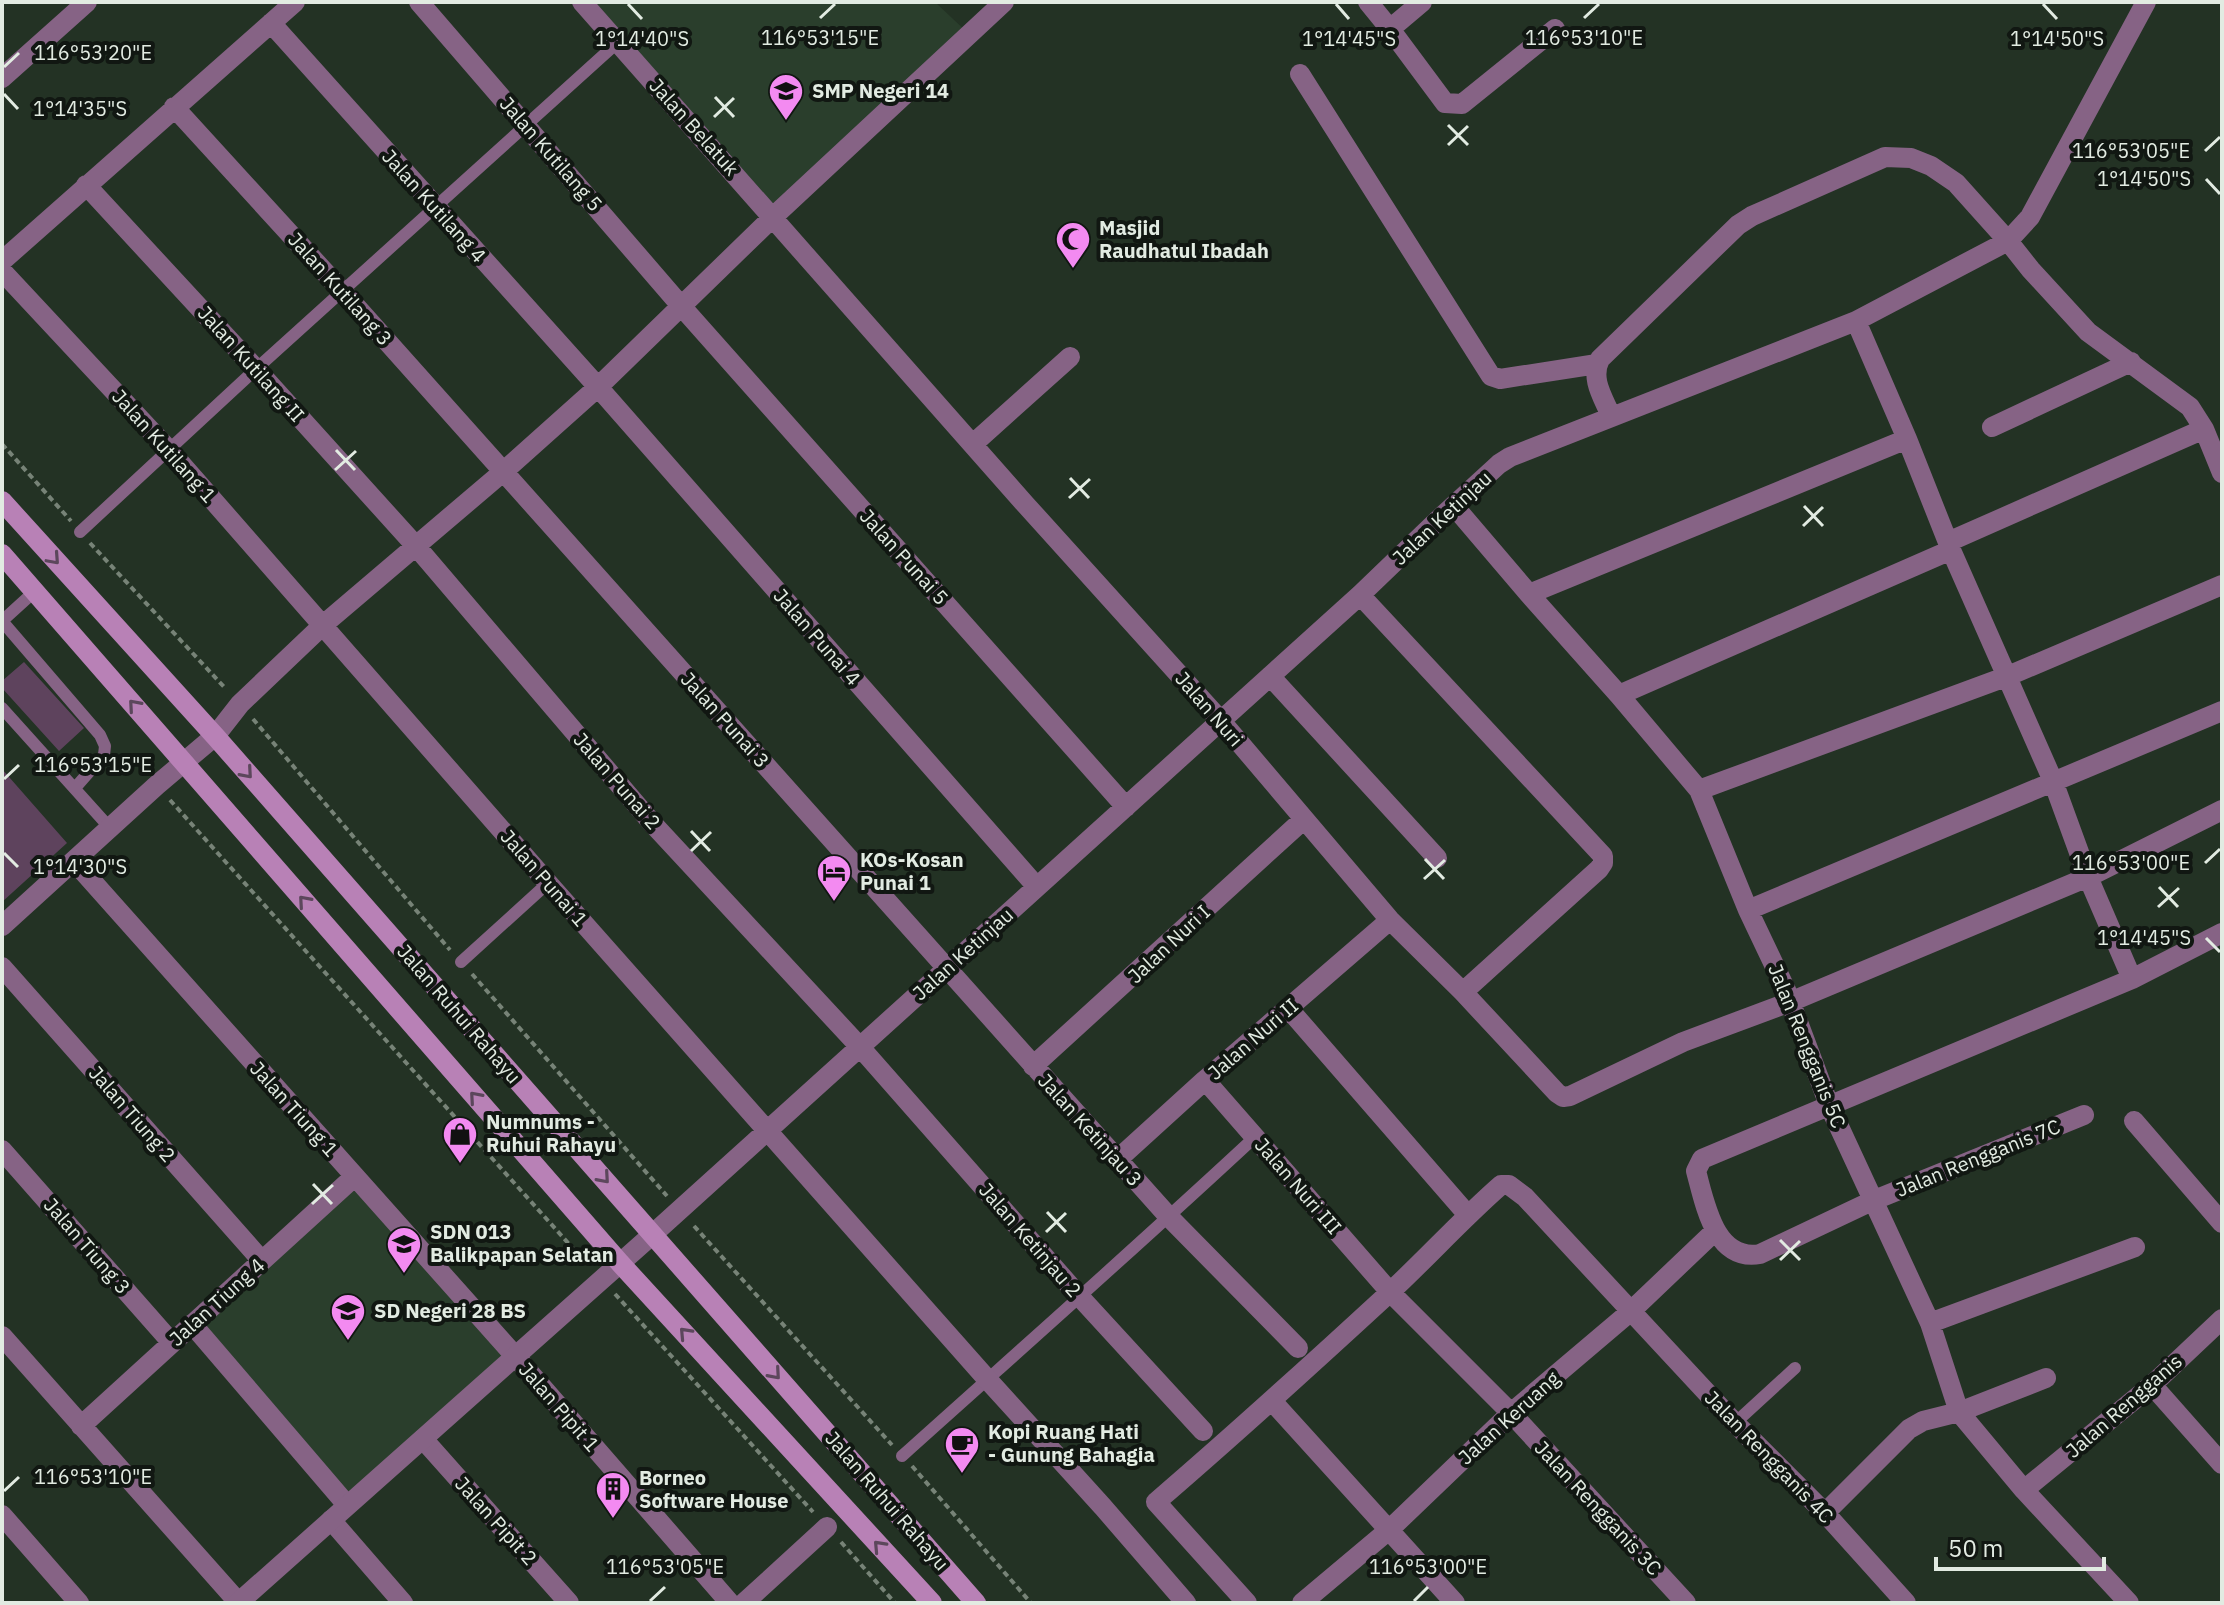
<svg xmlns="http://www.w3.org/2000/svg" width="2224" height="1605" font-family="'IBM Plex Sans',sans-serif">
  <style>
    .built { fill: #2a3e2c }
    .green { fill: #5e435d }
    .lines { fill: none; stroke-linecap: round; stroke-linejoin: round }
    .path { stroke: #778377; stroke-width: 4; stroke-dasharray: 6 4; stroke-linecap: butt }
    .service { stroke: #866385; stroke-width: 12 }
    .minor { stroke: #866385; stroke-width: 20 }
    .tertiary { stroke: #866385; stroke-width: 20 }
    .secondary { stroke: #b881b6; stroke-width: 20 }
    .oneway { stroke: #5c475c }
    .ticks { fill: none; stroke: #e2ebe2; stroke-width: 3 }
    .labels { text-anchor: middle; stroke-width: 8; stroke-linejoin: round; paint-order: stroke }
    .poi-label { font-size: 20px; font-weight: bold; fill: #e2ebe2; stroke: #111712; text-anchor: start }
    .street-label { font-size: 20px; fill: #e2ebe2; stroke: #111712 }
    .ticks-label { font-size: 20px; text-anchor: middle; fill: #e2ebe2; stroke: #111712; stroke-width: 8; stroke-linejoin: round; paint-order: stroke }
  </style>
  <rect width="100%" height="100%" fill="#233224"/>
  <path class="built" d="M595 2H935L969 34 775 209Z
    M351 1185 504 1357 345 1499 191 1326Z"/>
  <path class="green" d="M24 662 84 728 59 751 2 688V681Z
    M2 769 67 843 2 902Z"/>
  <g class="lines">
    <path class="path" d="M2 444 71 521
      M90 543 226 689
      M253 719 450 950
      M170 800 587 1264
      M472 974 667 1196
      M694 1226 892 1445
      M615 1294 813 1512
      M912 1466 1031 1603
      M841 1542 895 1603"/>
    <path class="service" d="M80 532 256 369 618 42
      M2 621 100 735 105 746 104 755 75 788
      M2 621 35 591
      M2 708 110 828
      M461 962 548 883
      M1735 1423 1795 1368
      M902 1456C1020 1350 1139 1245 1255 1137"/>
    <path class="minor" d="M419 2 682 307 1126 807
      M582 2 1025 504 1221 721 1390 920 1463 992 1557 1093 1563 1097 1570 1096 1683 1042 1790 1002 2088 877 2222 810
      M1368 2 1390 29 1422 2
      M271 23 598 387 1037 887
      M1390 29 1445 103 1462 104 1555 29
      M1300 74 1491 376 1500 379 1597 364
      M2 78 87 2
      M174 107 343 292 1169 1217 1298 1348
      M86 185 256 369 415 545 653 824 860 1047 1079 1296 1203 1431
      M2 261 295 2
      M2 271 169 450 548 883 987 1379 1103 1507 1186 1603
      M1856 321 1907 439 1951 550 2053 781 2088 877 2132 979
      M1611 416C1603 397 1590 379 1600 359L1738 225 1752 216 1885 157 1911 158 1931 166 1956 183 2008 241 2031 270 2088 332 2190 407 2204 429 2222 473
      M1992 427 2131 362
      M973 444 1070 357
      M1454 506 1529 594 1619 695 1699 790 1748 910 1786 990 1829 1105 1930 1323 1959 1412 2024 1490 2129 1603
      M1948 542 2204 429
      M1529 594 1907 439
      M1360 595 1603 856V863L1599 869 1463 992
      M1270 676 1437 858
      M1619 695 1951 550
      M1699 790 2008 676 2222 585
      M74 861 515 1356 730 1603
      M1748 910 2222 711
      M2 926 157 785 215 736 240 704 323 625 504 471 598 387 773 217 1004 2
      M2 967 262 1261
      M1288 1008 1467 1214
      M1033 1066 1303 820
      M1205 1080 1390 1292 1511 1413 1686 1603
      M2084 1115 1872 1201 1760 1254C1715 1262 1705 1204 1696 1171L1702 1159 2132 979 2222 933
      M2134 1121 2222 1223
      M2 1150 172 1343
      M1117 1160 1205 1080 1390 920
      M653 1234 1360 595 1438 520 1499 464 1510 457 1856 321 2008 241 2030 217 2146 2
      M1930 1323 2135 1247
      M192 1324 347 1505
      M2 1336 239 1603
      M2152 1385 2222 1464
      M1272 1401 1455 1603
      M81 1426 354 1177
      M423 1439 569 1603
      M2024 1490 2152 1385 2222 1319
      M1825 1513 1909 1429 1923 1421 1959 1412 2046 1378
      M2 1515 79 1603
      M331 1520 403 1603
      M744 1603 827 1527
      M1247 1603 1156 1502C1235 1434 1311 1365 1387 1295 1426 1259 1461 1220 1501 1185H1509L1525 1197 1735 1423 1825 1513 1906 1603
      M1302 1603 1390 1529 1511 1413 1630 1312 1715 1231"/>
    <path class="tertiary" d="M238 1603 653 1234"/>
    <path class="secondary" d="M2 501 215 736 976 1603
      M2 554 620 1263 932 1603"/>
  </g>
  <defs><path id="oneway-chevron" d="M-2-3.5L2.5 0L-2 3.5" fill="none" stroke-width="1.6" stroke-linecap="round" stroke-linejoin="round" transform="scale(2)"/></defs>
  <g class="oneway">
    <use href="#oneway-chevron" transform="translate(54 559) rotate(48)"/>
    <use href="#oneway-chevron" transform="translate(134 705) rotate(-131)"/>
    <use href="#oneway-chevron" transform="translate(247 773) rotate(49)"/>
    <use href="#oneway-chevron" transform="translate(304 901) rotate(-131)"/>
    <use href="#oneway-chevron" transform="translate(475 1097) rotate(-131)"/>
    <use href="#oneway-chevron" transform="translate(604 1178) rotate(49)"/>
    <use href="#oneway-chevron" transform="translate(685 1333) rotate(-133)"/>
    <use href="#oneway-chevron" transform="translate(775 1374) rotate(49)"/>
    <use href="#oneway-chevron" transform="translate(879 1546) rotate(-133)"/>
  </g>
  <path class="ticks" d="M628 4 642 19M1336 4 1349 19M2043 4 2057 19M820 18 835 4M1584 18 1599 4M4 67 19 53M4 94 18 109M715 97 734 117M714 117 734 98M1448 125 1468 145M1448 145 1468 126M2205 151 2220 137M2206 179 2220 194M336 450 355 470M335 470 356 451M1070 478 1089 498M1069 498 1090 479M1804 506 1823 526M1803 526 1823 507M4 779 19 765M691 831 710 851M691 851 711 832M4 853 18 867M1425 859 1444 879M2205 863 2220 849M1424 879 1445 860M2159 887 2178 907M2158 907 2179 888M2206 938 2220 952M313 1184 332 1204M312 1204 333 1185M1047 1212 1066 1232M1046 1232 1066 1213M1780 1240 1800 1260M1780 1260 1800 1241M4 1491 19 1477M650 1601 665 1587M1414 1601 1428 1587"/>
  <defs>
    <g id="school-pin" transform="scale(1.8)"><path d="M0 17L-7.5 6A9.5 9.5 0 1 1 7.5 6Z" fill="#f38af1" stroke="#111712"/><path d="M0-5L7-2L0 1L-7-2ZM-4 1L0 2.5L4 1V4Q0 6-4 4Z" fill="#111"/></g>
    <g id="mosque-pin" transform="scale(1.8)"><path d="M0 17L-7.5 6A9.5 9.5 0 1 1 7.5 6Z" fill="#f38af1" stroke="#111712"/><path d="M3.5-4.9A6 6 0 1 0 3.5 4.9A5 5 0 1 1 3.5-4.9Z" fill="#111"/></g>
    <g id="hotel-pin" transform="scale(1.8)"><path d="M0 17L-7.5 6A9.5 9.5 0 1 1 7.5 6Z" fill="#f38af1" stroke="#111712"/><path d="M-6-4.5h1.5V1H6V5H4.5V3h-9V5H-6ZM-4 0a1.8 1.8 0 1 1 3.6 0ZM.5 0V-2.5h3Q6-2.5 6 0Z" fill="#111"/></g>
    <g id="shop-pin" transform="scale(1.8)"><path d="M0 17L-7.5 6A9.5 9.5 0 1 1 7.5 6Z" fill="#f38af1" stroke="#111712"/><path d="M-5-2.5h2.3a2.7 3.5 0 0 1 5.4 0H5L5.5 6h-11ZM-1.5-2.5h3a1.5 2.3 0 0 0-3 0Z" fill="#111"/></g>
    <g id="cafe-pin" transform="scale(1.8)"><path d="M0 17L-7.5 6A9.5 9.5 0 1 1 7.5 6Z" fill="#f38af1" stroke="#111712"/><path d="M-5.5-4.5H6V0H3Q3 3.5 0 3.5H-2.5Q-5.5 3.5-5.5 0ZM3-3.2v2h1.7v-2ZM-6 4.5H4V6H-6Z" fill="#111"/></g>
    <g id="building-pin" transform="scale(1.8)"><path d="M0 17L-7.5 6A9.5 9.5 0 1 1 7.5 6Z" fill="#f38af1" stroke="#111712"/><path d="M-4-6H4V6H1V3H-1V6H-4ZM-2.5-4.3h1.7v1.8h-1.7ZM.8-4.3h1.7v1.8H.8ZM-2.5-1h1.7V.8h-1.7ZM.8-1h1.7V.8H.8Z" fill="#111"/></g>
  </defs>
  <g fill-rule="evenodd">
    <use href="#school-pin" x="786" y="91"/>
    <use href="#mosque-pin" x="1073" y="239"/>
    <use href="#hotel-pin" x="834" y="872"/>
    <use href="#shop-pin" x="460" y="1134"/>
    <use href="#school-pin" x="404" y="1244"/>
    <use href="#school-pin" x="348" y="1311"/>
    <use href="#cafe-pin" x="962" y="1444"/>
    <use href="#building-pin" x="613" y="1489"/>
  </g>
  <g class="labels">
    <g class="poi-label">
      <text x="812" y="98">SMP Negeri 14</text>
      <text x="1099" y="235">Masjid<tspan x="1099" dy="23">Raudhatul Ibadah</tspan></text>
      <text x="860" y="867">KOs-Kosan<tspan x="860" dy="23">Punai 1</tspan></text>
      <text x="486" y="1129">Numnums -<tspan x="486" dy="23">Ruhui Rahayu</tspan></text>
      <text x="430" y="1239">SDN 013<tspan x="430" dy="23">Balikpapan Selatan</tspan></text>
      <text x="374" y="1318">SD Negeri 28 BS</text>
      <text x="988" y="1439">Kopi Ruang Hati<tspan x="988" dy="23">- Gunung Bahagia</tspan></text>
      <text x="639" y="1485">Borneo<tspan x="639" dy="23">Software House</tspan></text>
    </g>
    <g class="street-label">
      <text transform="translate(694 127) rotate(48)" y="7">Jalan Belatuk</text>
      <text transform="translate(551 154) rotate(49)" y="7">Jalan Kutilang 5</text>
      <text transform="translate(434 206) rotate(48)" y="7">Jalan Kutilang 4</text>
      <text transform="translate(340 289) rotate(48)" y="7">Jalan Kutilang 3</text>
      <text transform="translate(251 364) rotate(48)" y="7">Jalan Kutilang II</text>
      <text transform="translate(164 446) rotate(48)" y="7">Jalan Kutilang 1</text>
      <text transform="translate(1442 518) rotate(-43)" y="7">Jalan Ketinjau</text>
      <text transform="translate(904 557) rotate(48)" y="7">Jalan Punai 5</text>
      <text transform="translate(817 637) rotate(49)" y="7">Jalan Punai 4</text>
      <text transform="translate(1209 709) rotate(49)" y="7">Jalan Nuri</text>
      <text transform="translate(725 720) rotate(48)" y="7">Jalan Punai 3</text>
      <text transform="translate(617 781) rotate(49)" y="7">Jalan Punai 2</text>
      <text transform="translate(544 878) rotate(49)" y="7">Jalan Punai 1</text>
      <text transform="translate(1169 944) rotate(-43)" y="7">Jalan Nuri I</text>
      <text transform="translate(963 954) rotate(-42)" y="7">Jalan Ketinjau</text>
      <text transform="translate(459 1014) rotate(49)" y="7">Jalan Ruhui Rahayu</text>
      <text transform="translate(1253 1039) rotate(-41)" y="7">Jalan Nuri II</text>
      <text transform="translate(1807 1046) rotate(68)" y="7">Jalan Rengganis 5C</text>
      <text transform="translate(294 1109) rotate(48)" y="7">Jalan Tiung 1</text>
      <text transform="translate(132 1114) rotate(49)" y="7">Jalan Tiung 2</text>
      <text transform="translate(1090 1130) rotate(48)" y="7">Jalan Ketinjau 3</text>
      <text transform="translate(1978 1158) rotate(-22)" y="7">Jalan Rengganis 7C</text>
      <text transform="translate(1298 1186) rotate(49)" y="7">Jalan Nuri III</text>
      <text transform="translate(1030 1240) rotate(49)" y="7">Jalan Ketinjau 2</text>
      <text transform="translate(87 1246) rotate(49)" y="7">Jalan Tiung 3</text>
      <text transform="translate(217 1302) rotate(-42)" y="7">Jalan Tiung 4</text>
      <text transform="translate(2124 1406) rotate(-41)" y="7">Jalan Rengganis</text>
      <text transform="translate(559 1407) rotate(49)" y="7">Jalan Pipit 1</text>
      <text transform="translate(1509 1418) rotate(-42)" y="7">Jalan Keruang</text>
      <text transform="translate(1769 1457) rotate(46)" y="7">Jalan Rengganis 4C</text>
      <text transform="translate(887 1501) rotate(49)" y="7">Jalan Ruhui Rahayu</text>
      <text transform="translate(1598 1508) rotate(47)" y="7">Jalan Rengganis 3C</text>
      <text transform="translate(496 1521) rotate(48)" y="7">Jalan Pipit 2</text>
    </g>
  </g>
  <g class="ticks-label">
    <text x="820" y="45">116°53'15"E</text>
    <text x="1584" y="45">116°53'10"E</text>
    <text x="642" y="46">1°14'40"S</text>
    <text x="1349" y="46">1°14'45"S</text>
    <text x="2057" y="46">1°14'50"S</text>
    <text x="93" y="60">116°53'20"E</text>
    <text x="80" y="116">1°14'35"S</text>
    <text x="2131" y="158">116°53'05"E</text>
    <text x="2144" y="186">1°14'50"S</text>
    <text x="93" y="772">116°53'15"E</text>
    <text x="2131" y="870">116°53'00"E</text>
    <text x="80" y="874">1°14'30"S</text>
    <text x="2144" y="945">1°14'45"S</text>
    <text x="93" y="1484">116°53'10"E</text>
    <text x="665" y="1574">116°53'05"E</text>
    <text x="1428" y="1574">116°53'00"E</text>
  </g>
  <rect width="2224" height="1605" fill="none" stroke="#e2ebe2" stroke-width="8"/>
  <path d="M1936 1557v12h168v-12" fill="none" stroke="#e2ebe2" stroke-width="4"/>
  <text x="1948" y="1557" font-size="24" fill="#e2ebe2" stroke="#111712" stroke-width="6" paint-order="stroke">50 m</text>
</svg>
